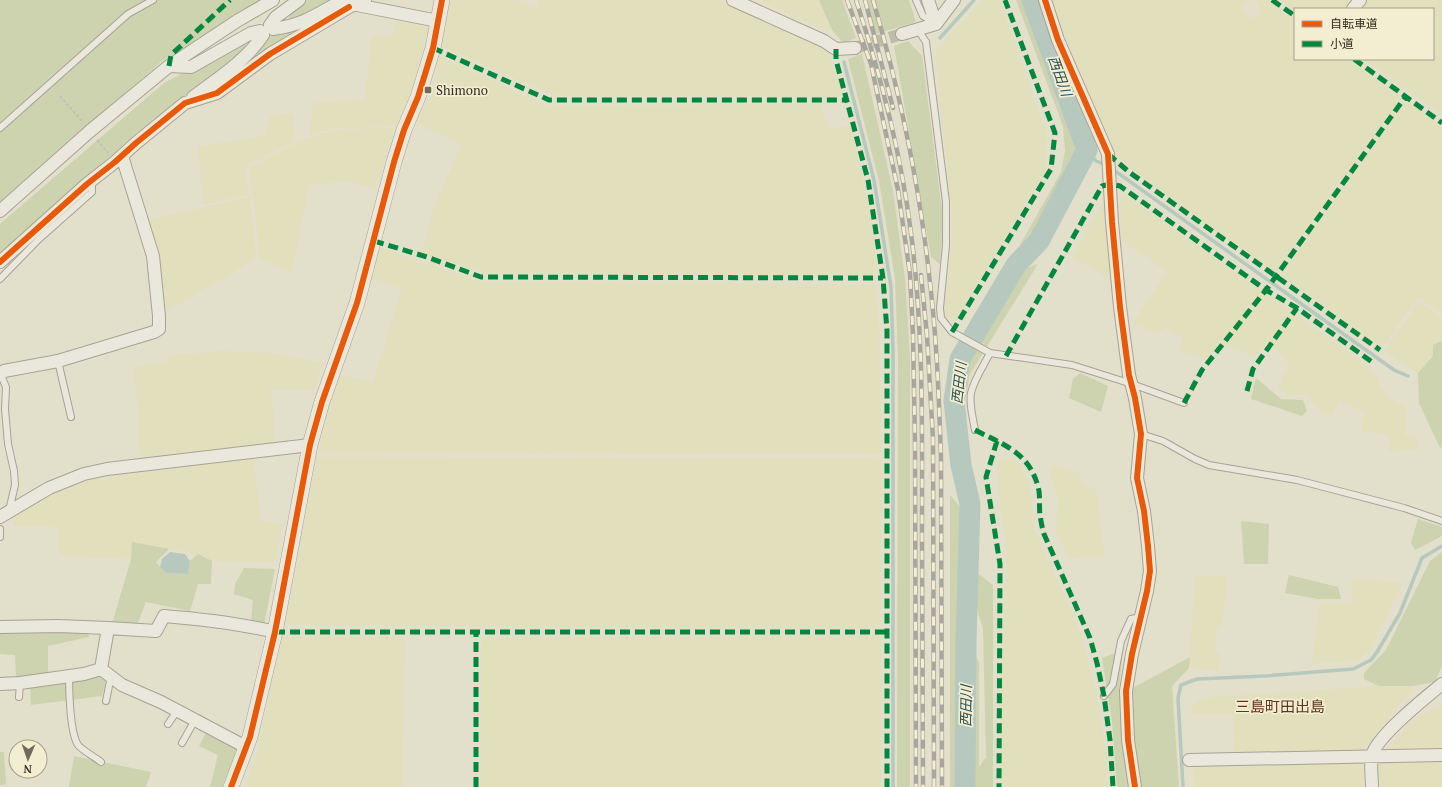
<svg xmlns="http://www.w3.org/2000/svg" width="1442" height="787" font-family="'PT Serif','Noto Sans JP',serif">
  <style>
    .farmland { fill: #e1dfbc }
    .green { fill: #cdd3ae }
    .water { fill: #b7c8bf }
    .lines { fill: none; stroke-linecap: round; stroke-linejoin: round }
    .stream { stroke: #b7c8bf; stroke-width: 3.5 }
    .river { stroke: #b7c8bf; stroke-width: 21 }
    .minor-tunnel { stroke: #bfbba8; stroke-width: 12; stroke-dasharray: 12 6; stroke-linecap: butt }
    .service-casing { stroke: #a7a295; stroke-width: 8 }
    .minor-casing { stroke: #a7a295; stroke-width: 14 }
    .tertiary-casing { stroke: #a7a295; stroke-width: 16 }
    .path { stroke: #c3c0b3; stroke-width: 2; stroke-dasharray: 3 2; stroke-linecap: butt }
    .service { stroke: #eae8dc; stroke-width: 6 }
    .minor { stroke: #eae8dc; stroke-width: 12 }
    .tertiary { stroke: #eae8dc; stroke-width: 15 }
    .rail-casing { stroke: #a9a79d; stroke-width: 4.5 }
    .rail { stroke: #f3eed1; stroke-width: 3; stroke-dasharray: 9; stroke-linecap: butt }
    .quiet { stroke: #00873e; stroke-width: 5; stroke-dasharray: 10 5; stroke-linecap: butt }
    .cycleway-casing { stroke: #f3eed1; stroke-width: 8 }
    .cycleway { stroke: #e8590c; stroke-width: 6 }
    .poi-dot { fill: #726b5a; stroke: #f3eed1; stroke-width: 1.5 }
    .labels { text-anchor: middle; stroke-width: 3.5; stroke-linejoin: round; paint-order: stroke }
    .poi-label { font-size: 13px; fill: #352c1d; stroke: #f3eed1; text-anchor: start }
    .water-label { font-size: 14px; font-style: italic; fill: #2d5154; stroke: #f3eed1 }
    .quarter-label { font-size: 15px; fill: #5f351f; stroke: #f3eed1 }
  </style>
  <rect width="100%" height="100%" fill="#e2dfcb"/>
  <path class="farmland" d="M448 0H517L536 8 539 0H719L828 50 842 94 839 97 553 95 438 45Z
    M757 0H819L832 30H827Z
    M982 0H1000L1047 135 1045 172 954 322 945 314 953 225 935 51Z
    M1052 0H1253L1241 6 1248 19 1262 13 1256 0H1267L1295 20V59H1349L1400 96 1401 99 1277 271 1273 272 1127 166 1112 150 1092 107Z
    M1280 0H1357L1350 9H1295V11Z
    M1364 0H1442V115L1364 59H1433V9H1358Z
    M396 14 429 24 410 96 396 126 332 128 310 135 313 103 366 100 371 36H393Z
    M438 56 548 106 821 104 829 130 850 125 866 195 878 270 874 275 484 273 422 252 433 209 462 144 415 123 435 90Z
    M1409 101 1442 127V313L1418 297 1382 347 1282 276 1281 274 1404 102Z
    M293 114 295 141 244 167 248 194 203 204 198 147 266 136 270 116Z
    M394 128 376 189 347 181 308 185 298 243 290 272 259 258 255 208 249 168 303 140 332 130Z
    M1124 194 1371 368 1385 394 1405 408V435L1417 437V450L1389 451V435L1362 431 1365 412 1339 401 1332 416 1320 412 1307 394 1288 395 1278 387 1290 364 1268 342 1255 357 1221 343 1206 358 1179 351 1184 339 1166 327 1157 334 1133 323 1167 272 1121 240 1120 199Z
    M250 197 256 257 231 274 166 311 161 271 148 220Z
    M1105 198 1111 280 1072 257Z
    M378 247 480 282 875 285 879 329 882 454 319 452 327 414 340 375 373 382 402 288 371 278Z
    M1420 302 1442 318V341L1433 345V356L1418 373 1384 351Z
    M219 351 269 353 323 363 315 389 271 390 275 443 140 458 137 398 133 367 166 362 169 356Z
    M317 457 882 459 881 623 879 628 284 625Z
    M253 458 261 521 282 524 277 556 273 562 212 561 198 554 132 542 131 559 70 556 58 554 59 527 13 525 14 515 78 482Z
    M1005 458 1020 464 1030 485 1034 528 1082 637 1097 696 1107 757 1108 787H1002L1001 692 1007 549 1000 504 998 463Z
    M1055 465 1079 473 1084 486 1096 489 1104 556 1069 558 1056 530 1058 496 1049 472Z
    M1227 575 1222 627 1216 628 1215 651 1221 654 1218 671 1189 668 1195 577Z
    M1353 579 1403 583 1371 648 1359 660 1312 663 1320 604H1351Z
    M879 636 882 640 881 787H480L481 638Z
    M282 637H405L402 787H245L258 750Z
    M1379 686H1413V689L1395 709 1362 752 1234 753 1233 714H1192L1193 704 1204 698Z
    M1442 705V752L1385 751 1411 723 1421 716Z
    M1380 761H1442V787H1378V765Z
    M1363 763V787H1194L1193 765Z"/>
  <path class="green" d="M0 0H263L162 61 0 203Z
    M306 0H332L302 17 290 20 288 13Z
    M819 0H842L856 38 843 43 832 30Z
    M863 0H909L916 22 876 34Z
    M1016 0H1026L1076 139 1075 161 1040 228 1020 245 1061 172 1065 151 1063 126Z
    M314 23 230 75 270 35Z
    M908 41 922 56 943 218 940 264 931 257 894 46Z
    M243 42 247 48 134 135 0 255V224L164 83Z
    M862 54 893 191 905 278 910 358V787H897L898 357 895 278 879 181 848 59Z
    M1038 264 970 374 965 403 967 364 1021 270Z
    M1442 341V448L1439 446 1419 403 1418 373 1433 356V345Z
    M1080 373 1108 386 1101 412 1069 398 1073 379Z
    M1256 378 1281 399 1303 400 1307 411 1302 416 1251 399Z
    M950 495 960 507 959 787H950Z
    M1418 519 1442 527V536L1415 550 1411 543Z
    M1241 521 1269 524 1268 564H1244Z
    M132 542 169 549 156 562 166 573 188 574 190 561 198 554 212 561 211 584H198L190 611 146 602 137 625 112 624 131 559Z
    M1442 552V666L1435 682 1413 686H1379L1364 679V673L1386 650 1430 561Z
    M244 568 275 569 264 624 251 622 253 600 234 594 235 584Z
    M976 572 993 585V787H973L976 776 968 760 969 644 979 662V767L986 757 983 629 977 609Z
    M1289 575 1338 587 1341 599H1318L1285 593Z
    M0 629 88 630 89 637 48 646V673L16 677 15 655 0 654Z
    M1123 650 1119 690 1129 787H1117L1112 722 1102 658Z
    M1190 657 1189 668 1172 686 1179 787H1141L1133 730V688Z
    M101 674 106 679 102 696 31 705 30 685Z
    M207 731 238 748 223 787H210L218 755 199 746Z
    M0 752H4L6 784 0 785Z
    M74 756 151 772 146 787H69Z"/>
  <path class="water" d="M170 552 185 554 190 561 188 574 166 573 160 567 162 559Z"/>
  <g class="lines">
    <path class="stream" d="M940 38 974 0
      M844 62 874 180 891 287 893 350V787
      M1087 150 1096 161 1106 165
      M1111 168 1394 370 1408 376
      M1183 787 1178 698 1181 685 1197 679 1265 676 1353 669 1371 660 1377 652 1400 613 1422 558 1442 546"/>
    <path class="river" d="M965 787 966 642 970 504 961 465 954 401 960 359 1016 265 1039 241 1087 150 1032 0"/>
    <path class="minor-tunnel" d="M855 48 902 34"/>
    <g class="service-casing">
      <path id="service" d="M916 0 923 16 935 23
        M918 30 926 42 946 202V245L940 308 941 318 952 332 990 353
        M0 128 128 14 153 0
        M0 279 39 239 92 192V181
        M58 361 71 417
        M0 373 6 387 5 409 8 444 14 471 15 485 9 511
        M975 430C973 418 969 405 971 393 974 379 984 365 990 353L1072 365 1132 384 1184 403
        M1141 434 1163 441 1195 459 1209 465 1297 480 1404 508 1442 521
        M0 529V537
        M69 676C69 691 70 733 78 745 83 751 95 757 101 762
        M1104 696 1113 684 1121 641 1131 619 1141 617
        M19 697 20 683
        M106 701 111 676
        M168 724 177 711
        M182 743 195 720"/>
    </g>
    <g class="minor-casing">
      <path id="minor" d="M299 0 276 17 270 25 273 29C301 25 313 17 336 4 349 7 354 7 365 0
        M733 0 824 41 836 49 855 48
        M928 0 936 24
        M1045 0 1058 40 1108 154 1112 222 1120 307 1129 375 1135 398 1141 434 1137 478 1144 511 1148 546 1150 571 1147 591 1132 654 1126 691 1128 740 1135 787
        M357 5 438 21
        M1353 9 1360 0
        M902 34 936 24 954 0
        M169 66 191 67 251 33 260 31 263 35C246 61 217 79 193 97
        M0 211 90 131 169 66 237 21 273 0
        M0 262 87 184 115 162 136 143 185 103 217 93 270 54 349 7
        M0 374 4 371 58 361 154 332 159 329V316L153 256 122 156
        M0 517 49 488 84 474 107 469 310 445
        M0 627 58 626 108 628
        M101 669 122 685 161 702 246 747
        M0 684 20 683 84 674 101 669 108 628 156 631 164 616C201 619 238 623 275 632
        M1189 760 1442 755
        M1372 787C1372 777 1370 766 1372 756 1375 738 1426 697 1442 684"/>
    </g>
    <g class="tertiary-casing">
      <path id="tertiary" d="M231 787 250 737 275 632 310 445 322 402 357 303 394 162 404 130 418 97 433 48 442 0"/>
    </g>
    <path class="path" d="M60 96 83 122
      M97 140 108 153"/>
    <use href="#service" class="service"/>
    <use href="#minor" class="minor"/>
    <use href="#tertiary" class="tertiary"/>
    <g class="rail-casing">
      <path id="rail" d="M847 0 871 64 898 190 910 274 913 336 915 444 916 787
        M856 0C881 76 901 153 911 233 924 333 922 435 922 536 922 619 923 703 923 787
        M865 0 893 108
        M873 0C900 92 920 187 930 283 937 341 939 400 941 458L942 787
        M921 275 927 336 933 439 934 787"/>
    </g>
    <use href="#rail" class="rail"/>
    <path class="quiet" d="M1272 0 1295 16
      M433 48 549 100H848
      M836 49V60L868 180 883 278 887 331V787
      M1354 59 1442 123
      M169 66 171 55 230 0
      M1108 154 1129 172 1380 350
      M374 241 427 257 481 277 883 278
      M952 332 1051 169 1055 133 1005 0
      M1006 356 1102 186 1111 184 1120 186 1266 290 1297 308 1372 362
      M1247 391 1253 369 1297 308
      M1184 403 1202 370 1266 290 1406 96
      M975 430C1006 446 1031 453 1039 491 1040 499 1039 507 1040 515 1041 521 1042 528 1044 534L1090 638 1097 663 1104 696 1110 740 1113 787
      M997 441 986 477 1000 564 999 787
      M275 632H887
      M476 787V632"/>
    <g class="cycleway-casing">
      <path id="cycleway" d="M1045 0 1058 40 1108 154 1112 222 1120 307 1129 375 1135 398 1141 434 1137 478 1144 511 1148 546 1150 571 1147 591 1132 654 1126 691 1128 740 1135 787
        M0 262 87 184 115 162 136 143 185 103 217 93 270 54 349 7
        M231 787 250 737 275 632 310 445 322 402 357 303 394 162 404 130 418 97 433 48 442 0"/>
    </g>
    <use href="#cycleway" class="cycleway"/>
  </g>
  <rect class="poi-dot" x="424" y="86" width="8" height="8" rx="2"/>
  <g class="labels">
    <g class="poi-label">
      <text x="436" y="95">Shimono</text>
    </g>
    <g class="water-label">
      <text transform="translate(1060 76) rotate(70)" y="5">西田川</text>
      <text transform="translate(959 383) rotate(-84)" y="5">西田川</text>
      <text transform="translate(966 706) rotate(-89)" y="5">西田川</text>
    </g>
    <g class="quarter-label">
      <text x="1280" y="712">三島町田出島</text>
    </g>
  </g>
  <rect x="1294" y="8" width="140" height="52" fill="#f3eed1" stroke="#a7a089"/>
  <rect x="1302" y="21" width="20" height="6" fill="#e8590c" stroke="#a7a089"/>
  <text x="1330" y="28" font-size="12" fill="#352c1d">自転車道</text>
  <rect x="1302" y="41" width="20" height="6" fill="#00873e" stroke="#a7a089"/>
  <text x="1330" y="48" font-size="12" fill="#352c1d">小道</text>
  <g transform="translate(28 759) rotate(182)"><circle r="19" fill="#f3eed1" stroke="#a7a089"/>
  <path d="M0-3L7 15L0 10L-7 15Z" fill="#726b5a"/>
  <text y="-6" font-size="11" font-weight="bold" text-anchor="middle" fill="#352c1d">N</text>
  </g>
</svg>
